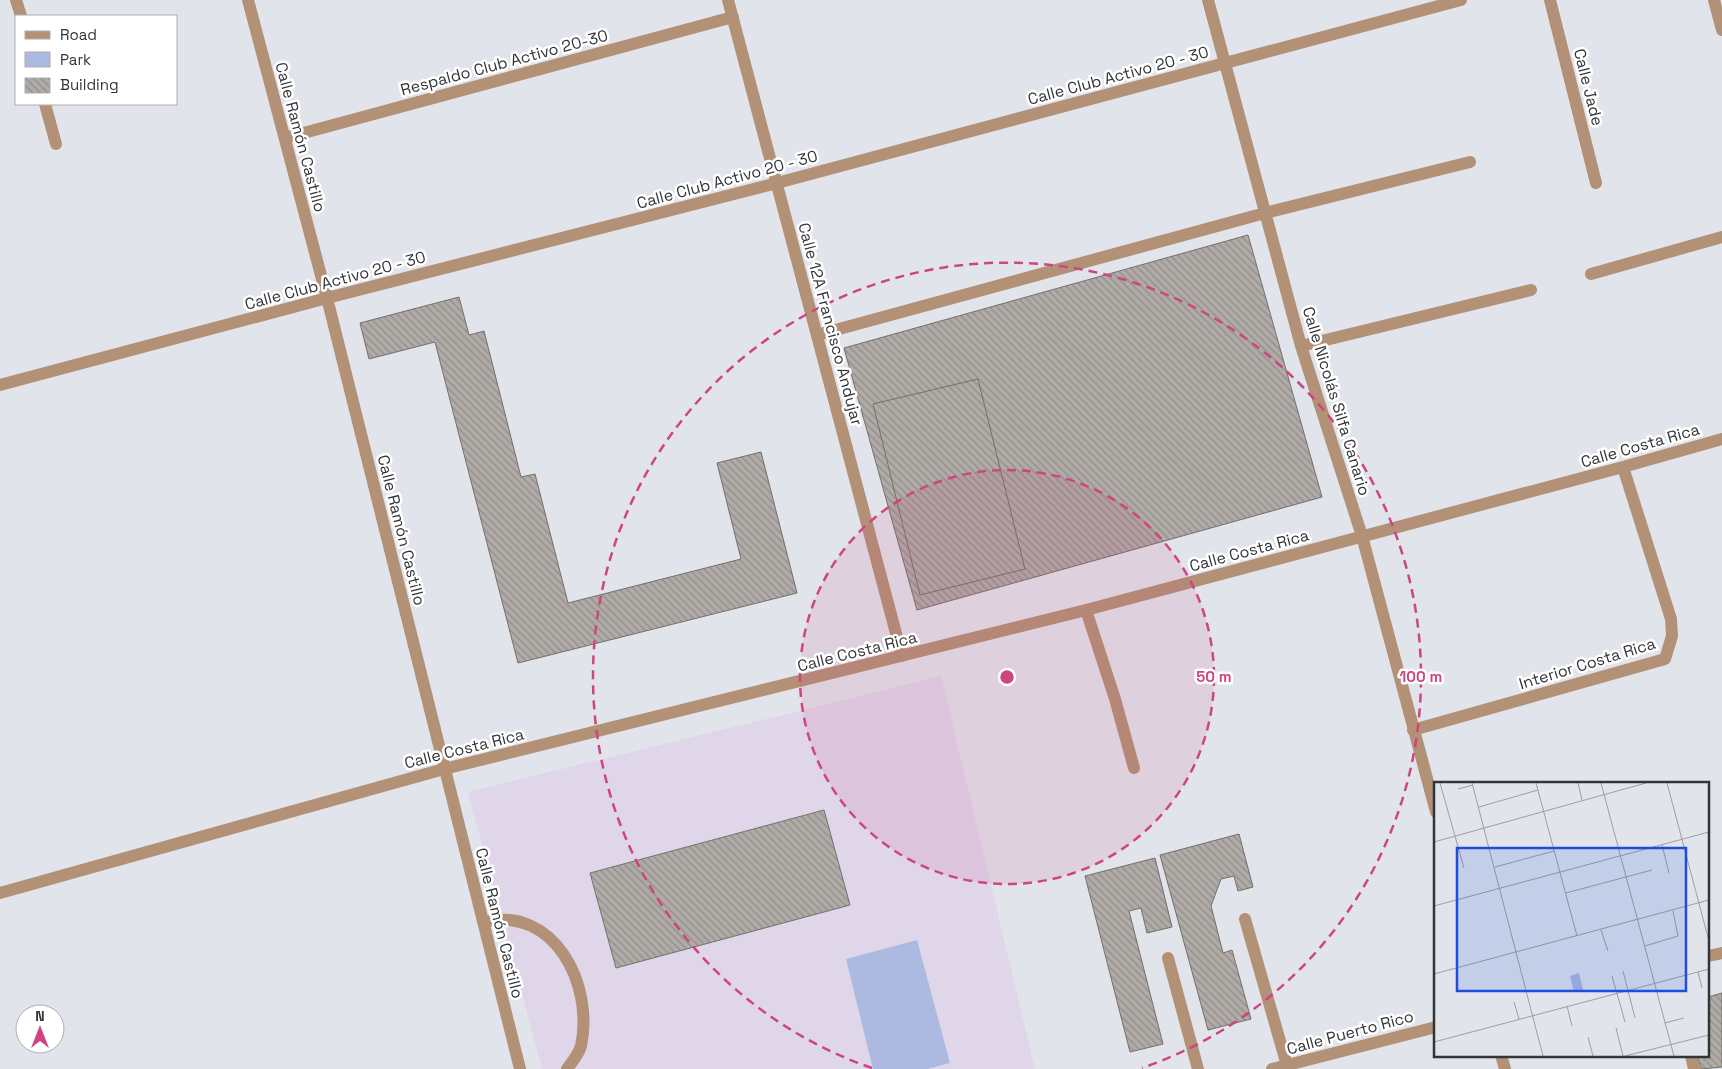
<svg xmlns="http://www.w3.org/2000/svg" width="1722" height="1069" font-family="'Space Grotesk',sans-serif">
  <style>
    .education { fill: #e0d6ea }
    .green { fill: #acb9e0 }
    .building { fill: url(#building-back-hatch); stroke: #756f6b }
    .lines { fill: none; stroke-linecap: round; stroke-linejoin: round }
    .minor { stroke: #b29176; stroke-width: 12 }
    .ring { fill: none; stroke: #ce4580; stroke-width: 2.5; stroke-dasharray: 9 6 }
    .labels { text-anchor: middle; stroke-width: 5; stroke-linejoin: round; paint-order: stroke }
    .street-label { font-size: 16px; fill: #333436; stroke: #fff }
    .inset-road { fill: none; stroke: #9c9ea3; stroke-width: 1 }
    .view { fill: #1d4ed8; fill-opacity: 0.15; stroke: #1d4ed8; stroke-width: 2.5 }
    .inset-edge { fill: none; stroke: #333436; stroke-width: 2.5 }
    .centre { fill: #ce4580; stroke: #fff; stroke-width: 2.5 }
    .ring-label { font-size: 15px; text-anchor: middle; font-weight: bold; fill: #ce4580; stroke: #fff; stroke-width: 5; stroke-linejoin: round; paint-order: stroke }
  </style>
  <defs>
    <pattern id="building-back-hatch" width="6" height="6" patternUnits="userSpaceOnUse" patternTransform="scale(1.25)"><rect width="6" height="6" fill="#b0aba6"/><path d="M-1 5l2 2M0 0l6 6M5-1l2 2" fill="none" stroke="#908c88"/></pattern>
  </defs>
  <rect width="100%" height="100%" fill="#e2e4eb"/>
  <path class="education" d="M941 676 1035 1069H542L468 792Z"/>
  <path class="green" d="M917 940 950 1063 927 1069H873L846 959Z"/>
  <path class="building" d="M1248 235 1322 497 917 610 844 348Z
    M459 297 469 335 484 331 521 477 535 474 568 603 741 559 717 463 761 452 797 593 518 663 435 342 369 359 360 323Z
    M978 379 1025 569 920 595 873 404Z
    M824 810 850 905 616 968 590 873Z
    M1239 834 1253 887 1238 891 1234 876 1221 879 1211 906 1223 953 1232 950 1251 1019 1208 1030 1160 855Z
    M1155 858 1172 927 1147 933 1141 908 1129 911 1163 1044 1130 1052 1085 876Z
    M1722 993V1067L1701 1069 1697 1055H1708V997Z"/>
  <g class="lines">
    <path class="minor" d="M16 0 21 16
      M248 0 327 298 520 1069
      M728 0 902 656
      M1208 0 1301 346 1362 536 1436 812
      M1550 0 1596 183
      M1714 0 1722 30
      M45 104 56 144
      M285 138 733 17
      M1591 274 1722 237
      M817 335 1265 213 1470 162
      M1301 346 1531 290
      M0 385 327 298 777 183 1461 0
      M1086 610 1115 699 1134 768
      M1413 730 1665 659 1672 636 1671 619 1623 467
      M0 893 444 769 1086 610 1623 467 1722 439
      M1245 919 1288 1069
      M483 922C555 905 594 985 581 1046 579 1054 572 1062 567 1069
      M1708 956 1722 953
      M1168 958 1198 1069
      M1501 1055 1505 1069
      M1691 1055 1694 1069
      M1272 1069 1436 1027"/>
  </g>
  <circle cx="1007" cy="677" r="207" fill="#ce4580" fill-opacity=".12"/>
  <g class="ring">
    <circle cx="1007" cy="677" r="207"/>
    <path d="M872 1068A414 414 0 1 1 1142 1068"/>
  </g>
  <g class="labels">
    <g class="street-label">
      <text transform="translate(504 62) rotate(-15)" y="6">Respaldo Club Activo 20-30</text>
      <text transform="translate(1118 75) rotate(-15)" y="6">Calle Club Activo 20 - 30</text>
      <text transform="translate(1589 87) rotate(76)" y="6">Calle Jade</text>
      <text transform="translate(301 137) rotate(75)" y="6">Calle Ramón Castillo</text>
      <text transform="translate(727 179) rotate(-15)" y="6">Calle Club Activo 20 - 30</text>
      <text transform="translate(335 280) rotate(-15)" y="6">Calle Club Activo 20 - 30</text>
      <text transform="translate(831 324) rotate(75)" y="6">Calle 12A Francisco Andujar</text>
      <text transform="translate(1337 401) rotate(73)" y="6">Calle Nicolás Silfa Canario</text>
      <text transform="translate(1640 445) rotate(-16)" y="6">Calle Costa Rica</text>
      <text transform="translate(402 530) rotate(76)" y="6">Calle Ramón Castillo</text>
      <text transform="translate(1249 550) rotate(-15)" y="6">Calle Costa Rica</text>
      <text transform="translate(857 651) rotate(-14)" y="6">Calle Costa Rica</text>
      <text transform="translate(1587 663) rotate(-17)" y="6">Interior Costa Rica</text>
      <text transform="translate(464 748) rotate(-14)" y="6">Calle Costa Rica</text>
      <text transform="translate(500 923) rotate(76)" y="6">Calle Ramón Castillo</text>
      <text transform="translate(1350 1032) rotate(-15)" y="6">Calle Puerto Rico</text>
    </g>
  </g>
  <g transform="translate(1434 782)">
    <rect width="275" height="275" fill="#e2e4eb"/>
    <path d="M145 191 149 208 140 210 136 194Z" fill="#acb9e0"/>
    <path class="inset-road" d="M6 1 30 86M38 1 109 274M102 1 143 154M144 1 148 18M167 1 240 274M233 1 275 159M24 7 39 3M45 25 104 8M0 60 212 1M228 63 235 91M61 85 120 69M132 111 218 88M0 124 275 50M167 148 174 169M211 164 244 154 239 129M189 189 201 236M264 190 268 206M0 192 275 118M178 194 191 240M80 220 85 237M133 224 138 244M231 241 250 236M182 246 189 274M154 255 159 274M0 260 275 187M191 274 275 253"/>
    <path class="view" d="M23 66H252V209H23Z"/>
    <rect width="275" height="275" class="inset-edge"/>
  </g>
  <circle cx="1007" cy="677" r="8" class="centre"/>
  <g class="ring-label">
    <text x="1214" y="682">50 m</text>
    <text x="1421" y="682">100 m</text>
  </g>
  <rect x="15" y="15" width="162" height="90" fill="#ffffff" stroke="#adaeaf"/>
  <rect x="25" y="31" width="25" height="8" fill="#b29176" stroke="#adaeaf"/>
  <text x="60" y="40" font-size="15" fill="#333436">Road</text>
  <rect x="25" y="52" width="25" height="15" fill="#acb9e0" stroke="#adaeaf"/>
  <text x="60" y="65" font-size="15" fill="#333436">Park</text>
  <rect x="25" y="78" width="25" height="15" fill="url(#building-back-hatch)" stroke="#adaeaf"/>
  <text x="60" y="90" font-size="15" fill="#333436">Building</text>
  <g transform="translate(40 1029)"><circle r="24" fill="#ffffff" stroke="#adaeaf"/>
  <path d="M0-4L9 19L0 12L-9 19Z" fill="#ce4580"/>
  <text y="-8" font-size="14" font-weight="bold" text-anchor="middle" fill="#333436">N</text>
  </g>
</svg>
